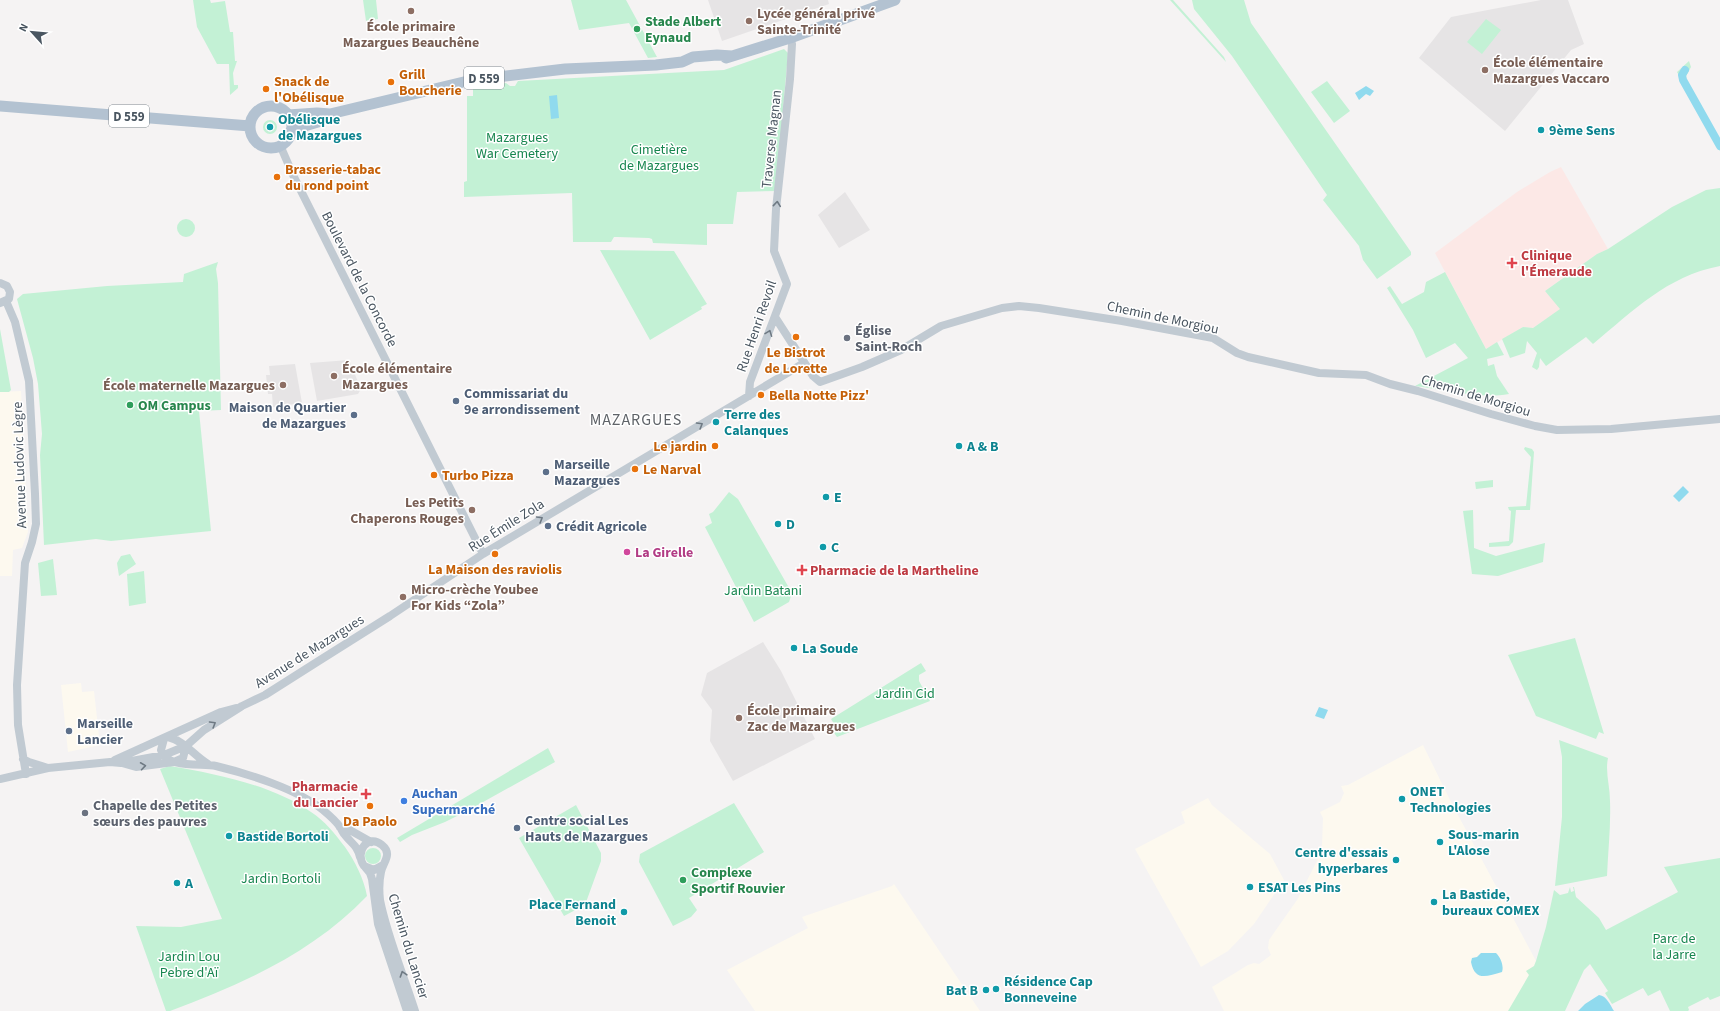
<svg xmlns="http://www.w3.org/2000/svg" width="1720" height="1011" font-family="'Source Sans 3',sans-serif">
  <style>
    .commercial { fill: #fdf9ef }
    .education { fill: #e6e4e5 }
    .medical { fill: #fce8e6 }
    .green { fill: #c3f1d5 }
    .water { fill: #90daee }
    .lines { fill: none; stroke-linecap: round; stroke-linejoin: round }
    .canal { stroke: #90daee; stroke-width: 8 }
    .minor { stroke: #c1cad2; stroke-width: 8 }
    .major { stroke: #b3c2d1; stroke-width: 11 }
    .oneway { stroke: #6e7983 }
    .education-dot { fill: #8d6e63; stroke: #fff; stroke-width: 1.5 }
    .leisure-dot { fill: #2e9e5b; stroke: #fff; stroke-width: 1.5 }
    .food-dot { fill: #e8710a; stroke: #fff; stroke-width: 1.5 }
    .culture-dot { fill: #0f9aa8; stroke: #fff; stroke-width: 1.5 }
    .health-dot { fill: #e0444e; stroke: #fff; stroke-width: 1.5 }
    .worship-dot { fill: #6b7280; stroke: #fff; stroke-width: 1.5 }
    .service-dot { fill: #5c6f8a; stroke: #fff; stroke-width: 1.5 }
    .hotel-dot { fill: #d1479c; stroke: #fff; stroke-width: 1.5 }
    .shop-dot { fill: #3f7fe0; stroke: #fff; stroke-width: 1.5 }
    .labels { text-anchor: middle; stroke-width: 3; stroke-linejoin: round; paint-order: stroke }
    .shield { fill: #fff; stroke: #808990; stroke-width: 1 }
    .shield-label { font-size: 13px; font-weight: bold; fill: #4a5661 }
    .education-label { font-size: 14px; font-weight: bold; fill: #785e54; stroke: #fff; text-anchor: start }
    .leisure-label { font-size: 14px; font-weight: bold; fill: #27864d; stroke: #fff; text-anchor: start }
    .food-label { font-size: 14px; font-weight: bold; fill: #c56008; stroke: #fff; text-anchor: start }
    .culture-label { font-size: 14px; font-weight: bold; fill: #0d838f; stroke: #fff; text-anchor: start }
    .park-label { font-size: 14px; fill: #17864f; stroke: #fff }
    .street-label { font-size: 14px; fill: #4a5661; stroke: #fff }
    .health-label { font-size: 14px; font-weight: bold; fill: #be3a42; stroke: #fff; text-anchor: start }
    .worship-label { font-size: 14px; font-weight: bold; fill: #5b616d; stroke: #fff; text-anchor: start }
    .service-label { font-size: 14px; font-weight: bold; fill: #4e5e75; stroke: #fff; text-anchor: start }
    .hotel-label { font-size: 14px; font-weight: bold; fill: #b23c85; stroke: #fff; text-anchor: start }
    .shop-label { font-size: 14px; font-weight: bold; fill: #366cbe; stroke: #fff; text-anchor: start }
    .quarter-label { font-size: 16px; letter-spacing: 1px; fill: #5f6368; stroke: #fff }
  </style>
  <rect width="100%" height="100%" fill="#f5f3f3"/>
  <path class="commercial" d="M21 391 28 532 22 548 13 550 12 576H0V392Z
    M81 683 82 692 94 691 100 745 68 752 61 685Z
    M1423 745 1451 802 1536 961 1534 966 1527 971 1529 975 1509 1011H1224L1212 987 1248 965 1254 963 1259 964 1271 955 1268 948 1269 940 1297 900 1319 857 1322 845 1323 818 1320 812 1340 802 1344 793 1341 786 1348 785Z
    M1208 798 1212 805 1270 854 1284 880 1254 924 1228 951 1201 967 1135 849 1185 823 1181 812Z
    M894 884 980 1011H755L727 970 808 928 802 917 892 886Z"/>
  <path class="education" d="M708 0H828L829 4 722 41Z
    M1541 0H1568L1584 44 1571 50 1505 131 1419 58 1451 17Z
    M845 192 870 230 839 248 818 215Z
    M349 360 361 389 358 394 317 401 310 363Z
    M295 364 302 403 273 407 272 394H268L266 375H270L269 366Z
    M763 642 781 671 815 739 733 781 710 741 712 710 701 695 707 673Z"/>
  <path class="medical" d="M1561 167 1608 249 1597 254 1545 291 1561 309 1533 328 1523 327 1486 349 1435 253 1517 192 1550 172Z"/>
  <path class="green" d="M193 0H210L211 3 225 1 230 32H233L235 61H237L233 73 234 85H238V88L230 95 229 64H217L197 27Z
    M363 0H376L378 19 366 21Z
    M571 0H626L657 57 648 58 629 23 579 30Z
    M1170 0H1173L1224 57 1226 62Z
    M1192 0H1244L1251 23 1411 252V255L1377 279 1363 260 1359 246 1323 200 1327 195 1232 56 1194 9Z
    M1486 19 1501 30 1482 54 1467 42Z
    M784 49 788 53 776 191 737 192 733 224H707V245L653 243 652 239 649 238 617 237H614L611 242H573L572 193 464 197V182L467 181V96H473V88L506 83 510 86H515L518 81 724 70Z
    M1689 61 1691 67 1685 78 1720 140V151L1677 72Z
    M1327 81 1350 111 1334 123 1311 92Z
    M263 127a7 7 0 1 1 14 0a7 7 0 1 1-14 0Z
    M1720 188V266C1667 276 1633 311 1593 344L1586 337 1546 366 1540 358 1539 367 1537 370 1532 367 1537 353 1527 341 1525 353 1510 358 1502 339 1523 327 1533 328 1560 309 1545 291 1597 254 1608 249 1672 207 1706 190Z
    M177 228a9 9 0 1 1 18 0a9 9 0 1 1-18 0Z
    M600 250 674 251 707 304 701 307 702 309 650 340Z
    M218 262 216 269 218 283 221 410 199 411 211 531 111 541 96 539 44 545 40 455 42 434 38 384 33 358 17 299 23 294 107 286 183 282 184 274Z
    M1445 272 1486 349 1497 342 1504 355 1487 359 1488 366 1494 364 1497 376 1509 394C1479 399 1446 390 1415 386L1468 358 1455 343 1426 358 1413 330 1387 288 1390 286 1402 304 1424 292 1426 282Z
    M0 329 11 390 9 392H0Z
    M1525 447 1532 449 1534 452 1530 510H1516L1513 542 1509 546 1489 547V543L1509 541 1511 511 1509 510 1508 507 1526 506 1531 457 1524 449Z
    M1493 480V487L1476 489 1475 482Z
    M729 492 738 499 792 593 789 602 754 622 705 527 712 523 709 514 713 512Z
    M1473 510 1474 548 1496 556 1545 543 1543 562 1498 576 1472 574 1463 511Z
    M130 554 136 564 119 576 117 563 121 556Z
    M53 559 57 595 41 596 38 563Z
    M144 571 146 603 129 606 127 574Z
    M1575 638 1604 734 1599 732 1596 739 1536 716 1508 655Z
    M921 663 926 671 919 675V681L930 701 837 737 834 733 838 730 831 719Z
    M1559 740 1608 758C1605 772 1610 786 1610 801 1611 826 1608 851 1607 876L1555 886 1562 817V757Z
    M548 748 555 762 467 811 445 822 412 835 400 842 397 838Z
    M170 766C217 774 272 785 311 812 325 821 335 834 345 847 355 861 364 879 367 896 314 952 241 985 170 1011H166L136 926 181 927 222 919 160 769Z
    M734 803 764 852 689 898 697 910 691 917 673 926 639 862 640 854Z
    M576 805 601 853V861L585 905 564 916 519 838Z
    M365 856a8 8 0 1 1 16 0a8 8 0 1 1-16 0Z
    M1720 858V996L1710 1000 1708 997 1688 1007 1689 1010 1688 1011H1670L1660 990 1648 996 1643 988 1612 1004 1605 993 1608 991 1590 964 1584 970 1565 1011H1508L1529 975 1526 971 1534 966 1536 961 1546 927 1554 890 1560 895 1568 893 1570 887 1571 892 1574 891 1573 887H1574L1576 897 1599 918 1606 930 1678 892 1664 867Z"/>
  <path class="water" d="M1366 86 1374 91 1370 96 1366 94 1359 100 1355 93Z
    M557 95 559 118 551 119 549 96Z
    M1683 486 1689 492 1679 502 1673 496Z
    M1319 707 1328 710 1324 719 1315 716Z
    M1481 953H1496C1501 958 1504 966 1502 972 1487 976 1475 982 1471 962L1472 958 1477 957Z
    M1599 995C1607 996 1610 1005 1614 1011H1578L1585 1004Z"/>
  <g class="lines">
    <path class="canal" d="M1685 70 1682 75 1683 80 1720 146"/>
    <path class="minor" d="M280 145 293 175 483 554
      M0 283 7 286 10 292 9 299 0 303
      M6 301 15 322 29 381 35 494 36 524 32 542 25 563 17 685 18 725 26 774
      M775 317 813 376 820 382 862 367 901 350 941 326 1002 308 1019 306 1039 308 1122 321 1213 338 1237 353 1248 357 1319 373 1366 375 1390 384 1418 391 1491 414 1535 426 1557 430 1611 429 1720 419
      M749 396 750 382 787 284 774 251 776 209 790 79 792 44 790 38
      M168 737C185 741 194 756 208 764
      M164 739 161 750C166 769 202 763 216 766 249 774 297 789 323 810 329 815 336 821 340 827 342 830 343 833 345 835 352 844 357 845 360 857
      M23 759 29 762 48 768
      M115 760 221 712 236 708
      M122 763 136 767 174 762 183 758 186 746
      M0 779 48 768 110 762 121 763 164 755 186 746 204 730 242 706 265 695 317 662 390 616 483 554 804 363
      M340 827 348 829 371 842
      M383 865 374 870 364 866C354 852 368 833 382 845 393 854 383 862 381 872 379 881 379 891 380 900 387 936 404 976 415 1011
      M365 867 370 873 372 879 378 924 407 1011"/>
    <path class="major" d="M726 58 790 38 895 0
      M0 106 250 126
      M250 127a21 21 0 1 1 42 0a21 21 0 1 1-42 0Z
      M288 115 317 113 330 114
      M291 130 318 122 330 114 472 80 565 69 656 65 682 62 693 57 717 55 732 56"/>
  </g>
  <defs><path id="oneway-chevron" d="M-2-3.5L2.5 0L-2 3.5" fill="none" stroke-width="1.6" stroke-linecap="round" stroke-linejoin="round"/></defs>
  <g class="oneway">
    <use href="#oneway-chevron" transform="translate(777 204) rotate(-84)"/>
    <use href="#oneway-chevron" transform="translate(769 333) rotate(-69)"/>
    <use href="#oneway-chevron" transform="translate(700 425) rotate(-31)"/>
    <use href="#oneway-chevron" transform="translate(540 519) rotate(-31)"/>
    <use href="#oneway-chevron" transform="translate(213 724) rotate(-31)"/>
    <use href="#oneway-chevron" transform="translate(143 766) rotate(-8)"/>
    <use href="#oneway-chevron" transform="translate(403 974) rotate(-108)"/>
  </g>
  <g class="education-dot">
    <circle cx="411" cy="11" r="4"/>
    <circle cx="749" cy="21" r="4"/>
    <circle cx="1485" cy="70" r="4"/>
    <circle cx="334" cy="376" r="4"/>
    <circle cx="283" cy="385" r="4"/>
    <circle cx="472" cy="510" r="4"/>
    <circle cx="403" cy="597" r="4"/>
    <circle cx="739" cy="718" r="4"/>
  </g>
  <g class="leisure-dot">
    <circle cx="637" cy="29" r="4"/>
    <circle cx="130" cy="405" r="4"/>
    <circle cx="683" cy="880" r="4"/>
  </g>
  <g class="food-dot">
    <circle cx="391" cy="82" r="4"/>
    <circle cx="266" cy="89" r="4"/>
    <circle cx="277" cy="177" r="4"/>
    <circle cx="796" cy="337" r="4"/>
    <circle cx="761" cy="395" r="4"/>
    <circle cx="715" cy="446" r="4"/>
    <circle cx="635" cy="469" r="4"/>
    <circle cx="434" cy="475" r="4"/>
    <circle cx="495" cy="554" r="4"/>
    <circle cx="370" cy="806" r="4"/>
  </g>
  <g class="culture-dot">
    <circle cx="270" cy="127" r="4"/>
    <circle cx="1541" cy="130" r="4"/>
    <circle cx="716" cy="422" r="4"/>
    <circle cx="959" cy="446" r="4"/>
    <circle cx="826" cy="497" r="4"/>
    <circle cx="778" cy="524" r="4"/>
    <circle cx="823" cy="547" r="4"/>
    <circle cx="794" cy="648" r="4"/>
    <circle cx="1402" cy="799" r="4"/>
    <circle cx="229" cy="836" r="4"/>
    <circle cx="1440" cy="842" r="4"/>
    <circle cx="1396" cy="860" r="4"/>
    <circle cx="177" cy="883" r="4"/>
    <circle cx="1250" cy="887" r="4"/>
    <circle cx="1434" cy="902" r="4"/>
    <circle cx="624" cy="912" r="4"/>
    <circle cx="996" cy="989" r="4"/>
    <circle cx="986" cy="990" r="4"/>
  </g>
  <g class="health-dot">
    <path d="M1510 257h4v4h4v4h-4v4h-4v-4h-4v-4h4z"/>
    <path d="M800 564h4v4h4v4h-4v4h-4v-4h-4v-4h4z"/>
    <path d="M364 788h4v4h4v4h-4v4h-4v-4h-4v-4h4z"/>
  </g>
  <g class="worship-dot">
    <circle cx="847" cy="338" r="4"/>
    <circle cx="85" cy="813" r="4"/>
  </g>
  <g class="service-dot">
    <circle cx="456" cy="401" r="4"/>
    <circle cx="354" cy="415" r="4"/>
    <circle cx="546" cy="472" r="4"/>
    <circle cx="548" cy="526" r="4"/>
    <circle cx="69" cy="731" r="4"/>
    <circle cx="517" cy="828" r="4"/>
  </g>
  <circle class="hotel-dot" cx="627" cy="552" r="4"/>
  <circle class="shop-dot" cx="404" cy="801" r="4"/>
  <g class="labels">
    <g class="shield">
      <rect x="464" y="67" width="40" height="22" rx="3"/>
      <rect x="109" y="105" width="40" height="22" rx="3"/>
    </g>
    <g class="shield-label">
      <text x="484" y="83">D 559</text>
      <text x="129" y="121">D 559</text>
    </g>
    <g class="education-label">
      <text x="757" y="18">Lycée général privé<tspan x="757" dy="16">Sainte-Trinité</tspan></text>
      <text x="411" y="31" text-anchor="middle">École primaire<tspan x="411" dy="16">Mazargues Beauchêne</tspan></text>
      <text x="1493" y="67">École élémentaire<tspan x="1493" dy="16">Mazargues Vaccaro</tspan></text>
      <text x="342" y="373">École élémentaire<tspan x="342" dy="16">Mazargues</tspan></text>
      <text x="275" y="390" text-anchor="end">École maternelle Mazargues</text>
      <text x="464" y="507" text-anchor="end">Les Petits<tspan x="464" dy="16">Chaperons Rouges</tspan></text>
      <text x="411" y="594">Micro-crèche Youbee<tspan x="411" dy="16">For Kids “Zola”</tspan></text>
      <text x="747" y="715">École primaire<tspan x="747" dy="16">Zac de Mazargues</tspan></text>
    </g>
    <g class="leisure-label">
      <text x="645" y="26">Stade Albert<tspan x="645" dy="16">Eynaud</tspan></text>
      <text x="138" y="410">OM Campus</text>
      <text x="691" y="877">Complexe<tspan x="691" dy="16">Sportif Rouvier</tspan></text>
    </g>
    <g class="food-label">
      <text x="399" y="79">Grill<tspan x="399" dy="16">Boucherie</tspan></text>
      <text x="274" y="86">Snack de<tspan x="274" dy="16">l'Obélisque</tspan></text>
      <text x="285" y="174">Brasserie-tabac<tspan x="285" dy="16">du rond point</tspan></text>
      <text x="796" y="357" text-anchor="middle">Le Bistrot<tspan x="796" dy="16">de Lorette</tspan></text>
      <text x="769" y="400">Bella Notte Pizz'</text>
      <text x="707" y="451" text-anchor="end">Le jardin</text>
      <text x="643" y="474">Le Narval</text>
      <text x="442" y="480">Turbo Pizza</text>
      <text x="495" y="574" text-anchor="middle">La Maison des raviolis</text>
      <text x="370" y="826" text-anchor="middle">Da Paolo</text>
    </g>
    <g class="culture-label">
      <text x="278" y="124">Obélisque<tspan x="278" dy="16">de Mazargues</tspan></text>
      <text x="1549" y="135">9ème Sens</text>
      <text x="724" y="419">Terre des<tspan x="724" dy="16">Calanques</tspan></text>
      <text x="967" y="451">A &amp; B</text>
      <text x="834" y="502">E</text>
      <text x="786" y="529">D</text>
      <text x="831" y="552">C</text>
      <text x="802" y="653">La Soude</text>
      <text x="1410" y="796">ONET<tspan x="1410" dy="16">Technologies</tspan></text>
      <text x="1448" y="839">Sous-marin<tspan x="1448" dy="16">L'Alose</tspan></text>
      <text x="237" y="841">Bastide Bortoli</text>
      <text x="1388" y="857" text-anchor="end">Centre d'essais<tspan x="1388" dy="16">hyperbares</tspan></text>
      <text x="185" y="888">A</text>
      <text x="1258" y="892">ESAT Les Pins</text>
      <text x="1442" y="899">La Bastide,<tspan x="1442" dy="16">bureaux COMEX</tspan></text>
      <text x="616" y="909" text-anchor="end">Place Fernand<tspan x="616" dy="16">Benoit</tspan></text>
      <text x="1004" y="986">Résidence Cap<tspan x="1004" dy="16">Bonneveine</tspan></text>
      <text x="978" y="995" text-anchor="end">Bat B</text>
    </g>
    <g class="park-label">
      <text x="517" y="142">Mazargues<tspan x="517" dy="16">War Cemetery</tspan></text>
      <text x="659" y="154">Cimetière<tspan x="659" dy="16">de Mazargues</tspan></text>
      <text x="763" y="595">Jardin Batani</text>
      <text x="905" y="698">Jardin Cid</text>
      <text x="281" y="883">Jardin Bortoli</text>
      <text x="1674" y="943">Parc de<tspan x="1674" dy="16">la Jarre</tspan></text>
      <text x="189" y="961">Jardin Lou<tspan x="189" dy="16">Pebre d'Aï</tspan></text>
    </g>
    <g class="street-label">
      <text transform="translate(771 139) rotate(-84)" y="5">Traverse Magnan</text>
      <text transform="translate(360 279) rotate(63)" y="5">Boulevard de la Concorde</text>
      <text transform="translate(1163 317) rotate(12)" y="5">Chemin de Morgiou</text>
      <text transform="translate(756 326) rotate(-71)" y="5">Rue Henri Revoil</text>
      <text transform="translate(1476 395) rotate(17)" y="5">Chemin de Morgiou</text>
      <text transform="translate(19 465) rotate(-92)" y="5">Avenue Ludovic Lègre</text>
      <text transform="translate(506 525) rotate(-32)" y="5">Rue Émile Zola</text>
      <text transform="translate(309 651) rotate(-32)" y="5">Avenue de Mazargues</text>
      <text transform="translate(409 946) rotate(73)" y="5">Chemin du Lancier</text>
    </g>
    <g class="health-label">
      <text x="1521" y="260">Clinique<tspan x="1521" dy="16">l'Émeraude</tspan></text>
      <text x="810" y="575">Pharmacie de la Martheline</text>
      <text x="358" y="791" text-anchor="end">Pharmacie<tspan x="358" dy="16">du Lancier</tspan></text>
    </g>
    <g class="worship-label">
      <text x="855" y="335">Église<tspan x="855" dy="16">Saint-Roch</tspan></text>
      <text x="93" y="810">Chapelle des Petites<tspan x="93" dy="16">sœurs des pauvres</tspan></text>
    </g>
    <g class="service-label">
      <text x="464" y="398">Commissariat du<tspan x="464" dy="16">9e arrondissement</tspan></text>
      <text x="346" y="412" text-anchor="end">Maison de Quartier<tspan x="346" dy="16">de Mazargues</tspan></text>
      <text x="554" y="469">Marseille<tspan x="554" dy="16">Mazargues</tspan></text>
      <text x="556" y="531">Crédit Agricole</text>
      <text x="77" y="728">Marseille<tspan x="77" dy="16">Lancier</tspan></text>
      <text x="525" y="825">Centre social Les<tspan x="525" dy="16">Hauts de Mazargues</tspan></text>
    </g>
    <g class="hotel-label">
      <text x="635" y="557">La Girelle</text>
    </g>
    <g class="shop-label">
      <text x="412" y="798">Auchan<tspan x="412" dy="16">Supermarché</tspan></text>
    </g>
    <g class="quarter-label">
      <text x="636" y="425">MAZARGUES</text>
    </g>
  </g>
  <g transform="translate(32 32) rotate(297)" stroke="#ffffff" stroke-width="3" paint-order="stroke">
  <path d="M0-3L7 15L0 10L-7 15Z" fill="#4a5661"/>
  <text y="-6" font-size="11" font-weight="bold" text-anchor="middle" fill="#4a5661">N</text>
  </g>
</svg>
